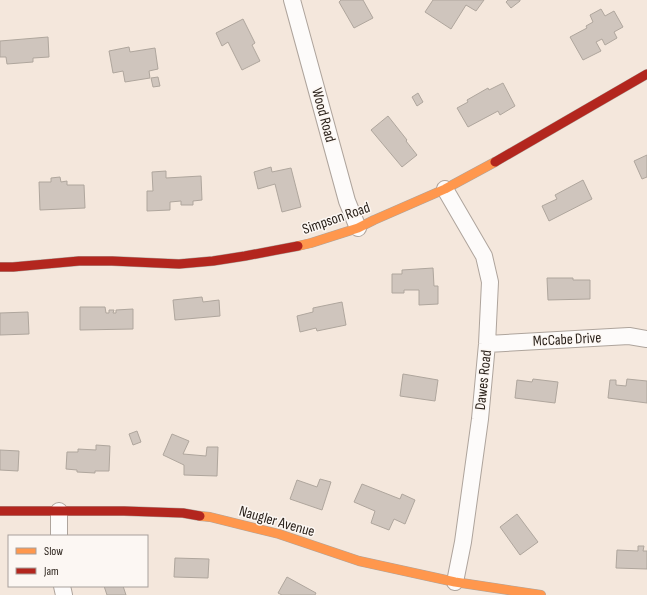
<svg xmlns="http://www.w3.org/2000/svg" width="647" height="595" font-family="'Sofia Sans Condensed',sans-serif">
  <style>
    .building { fill: #cfc5bd; stroke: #afa69d }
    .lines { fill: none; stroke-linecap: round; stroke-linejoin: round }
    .street-casing { stroke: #aea49c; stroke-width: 18 }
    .slow-casing { stroke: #aea49c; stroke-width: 10 }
    .jam-casing { stroke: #aea49c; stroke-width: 10 }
    .street { stroke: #fdfbfa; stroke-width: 16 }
    .slow { stroke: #ff974d; stroke-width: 9 }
    .jam { stroke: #b3261e; stroke-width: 9 }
    .labels { text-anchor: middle; stroke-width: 3; stroke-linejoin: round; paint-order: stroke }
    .street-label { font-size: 15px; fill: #271e17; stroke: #fcf7f3 }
  </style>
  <rect width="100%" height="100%" fill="#f4e7dc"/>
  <path class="building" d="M341 0H363L373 18 354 28 339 2Z
    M433 0H484L476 11 466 5 451 29 425 12Z
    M508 0H520V1L511 8 506 2Z
    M601 9 605 16 614 11 623 27 614 32 617 38 605 45 602 39 596 42 601 51 583 60 570 37 587 28 586 26 593 22 590 15Z
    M243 19 255 43 252 45 260 61 242 70 228 42 222 46 216 33Z
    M48 37 49 57 33 58V62L7 64 6 57H0V41Z
    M129 47 130 52 155 48 158 69 149 71 150 78 125 82 123 71 113 73 109 51Z
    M158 77 160 86 153 87 151 78Z
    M503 83 515 106 500 115 498 111 468 127 457 108 468 102 467 100 488 88 489 90Z
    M418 93 423 102 417 106 412 97Z
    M388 116 407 140 406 141 417 155 402 167 371 130Z
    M647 155V177L642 179 634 161Z
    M271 167 272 172 291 168 301 207 282 212 275 184 258 189 254 172Z
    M166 171V178L201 176 202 200 193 201V205H181V201L170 202V210L147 211V191H153L152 172Z
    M60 177 61 182 67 181V185H84L85 208 40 210 39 182H51V178Z
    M583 180 592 199 549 221 542 206 557 199 555 195Z
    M433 268 434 286H438V304L419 305V290H404V293H392V274H402V270Z
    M547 278H573V280H590V299L548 300Z
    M202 297 203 302 219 300 220 316 175 320 173 300Z
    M342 302 346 325 317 331 316 328 300 332 297 316 313 312V308Z
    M80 307H105L106 313H109V310H114L113 313H116V310L133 309V329L80 330Z
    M28 312 29 334 0 335V313Z
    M403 374 438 380 435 401 400 396Z
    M533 379 558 382 555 403 515 398 517 380 532 382Z
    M627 379 647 381V403L608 398 610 380H616V385L626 386Z
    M137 431 141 442 133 445 129 434Z
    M172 434 189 441 183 454 206 456 207 447H218L217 476 184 475V465L163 455Z
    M96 445 110 446 109 471H95V473L77 472V470L66 469 67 452H78V449L96 450Z
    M0 450 19 451 18 471 0 470Z
    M320 479 331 482 322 510 290 499 297 480 317 487Z
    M362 484 400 499 402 494 415 500 405 524 394 519 389 530 371 523 375 511 354 502Z
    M517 514 538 542 520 555 500 527Z
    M638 546H644L643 551H647V569L616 568 617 550 638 551Z
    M175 558 209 559 208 578 174 577Z
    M287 577 316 593 315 595H282L278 593Z
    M104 586H123L126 595H107Z"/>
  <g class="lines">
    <g class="street-casing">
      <path id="street" d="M292 0 347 201 358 228
        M445 189 484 256 490 282 487 344 480 419 463 542 455 582
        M487 344 629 336 647 339
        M59 511V536
        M62 586 64 595"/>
    </g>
    <g class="slow-casing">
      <path id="slow" d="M298 246 311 243 358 228 374 220 445 189 495 162
        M200 516 210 517 279 534 359 561 455 582 541 595"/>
    </g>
    <g class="jam-casing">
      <path id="jam" d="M495 162 647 74
        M0 267H13L79 261H112L179 264 213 261 245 256 298 246
        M0 511H124L183 513 200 516"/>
    </g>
    <use href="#street" class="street"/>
    <use href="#slow" class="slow"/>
    <use href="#jam" class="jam"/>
  </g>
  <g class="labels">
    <g class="street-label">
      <text transform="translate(324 115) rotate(75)" y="5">Wood Road</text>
      <text transform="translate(336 218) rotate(-19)" y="5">Simpson Road</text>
      <text transform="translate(567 339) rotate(-3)" y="5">McCabe Drive</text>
      <text transform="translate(483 380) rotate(-84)" y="5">Dawes Road</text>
      <text transform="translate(277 521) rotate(16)" y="5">Naugler Avenue</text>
    </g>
  </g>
  <rect x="8" y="535" width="140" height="52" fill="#fcf7f3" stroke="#a7a09b"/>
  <rect x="16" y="548" width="20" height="6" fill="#ff974d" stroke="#a7a09b"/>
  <text x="44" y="555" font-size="12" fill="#271e17">Slow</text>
  <rect x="16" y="568" width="20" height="6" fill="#b3261e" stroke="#a7a09b"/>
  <text x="44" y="575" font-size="12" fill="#271e17">Jam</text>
</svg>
